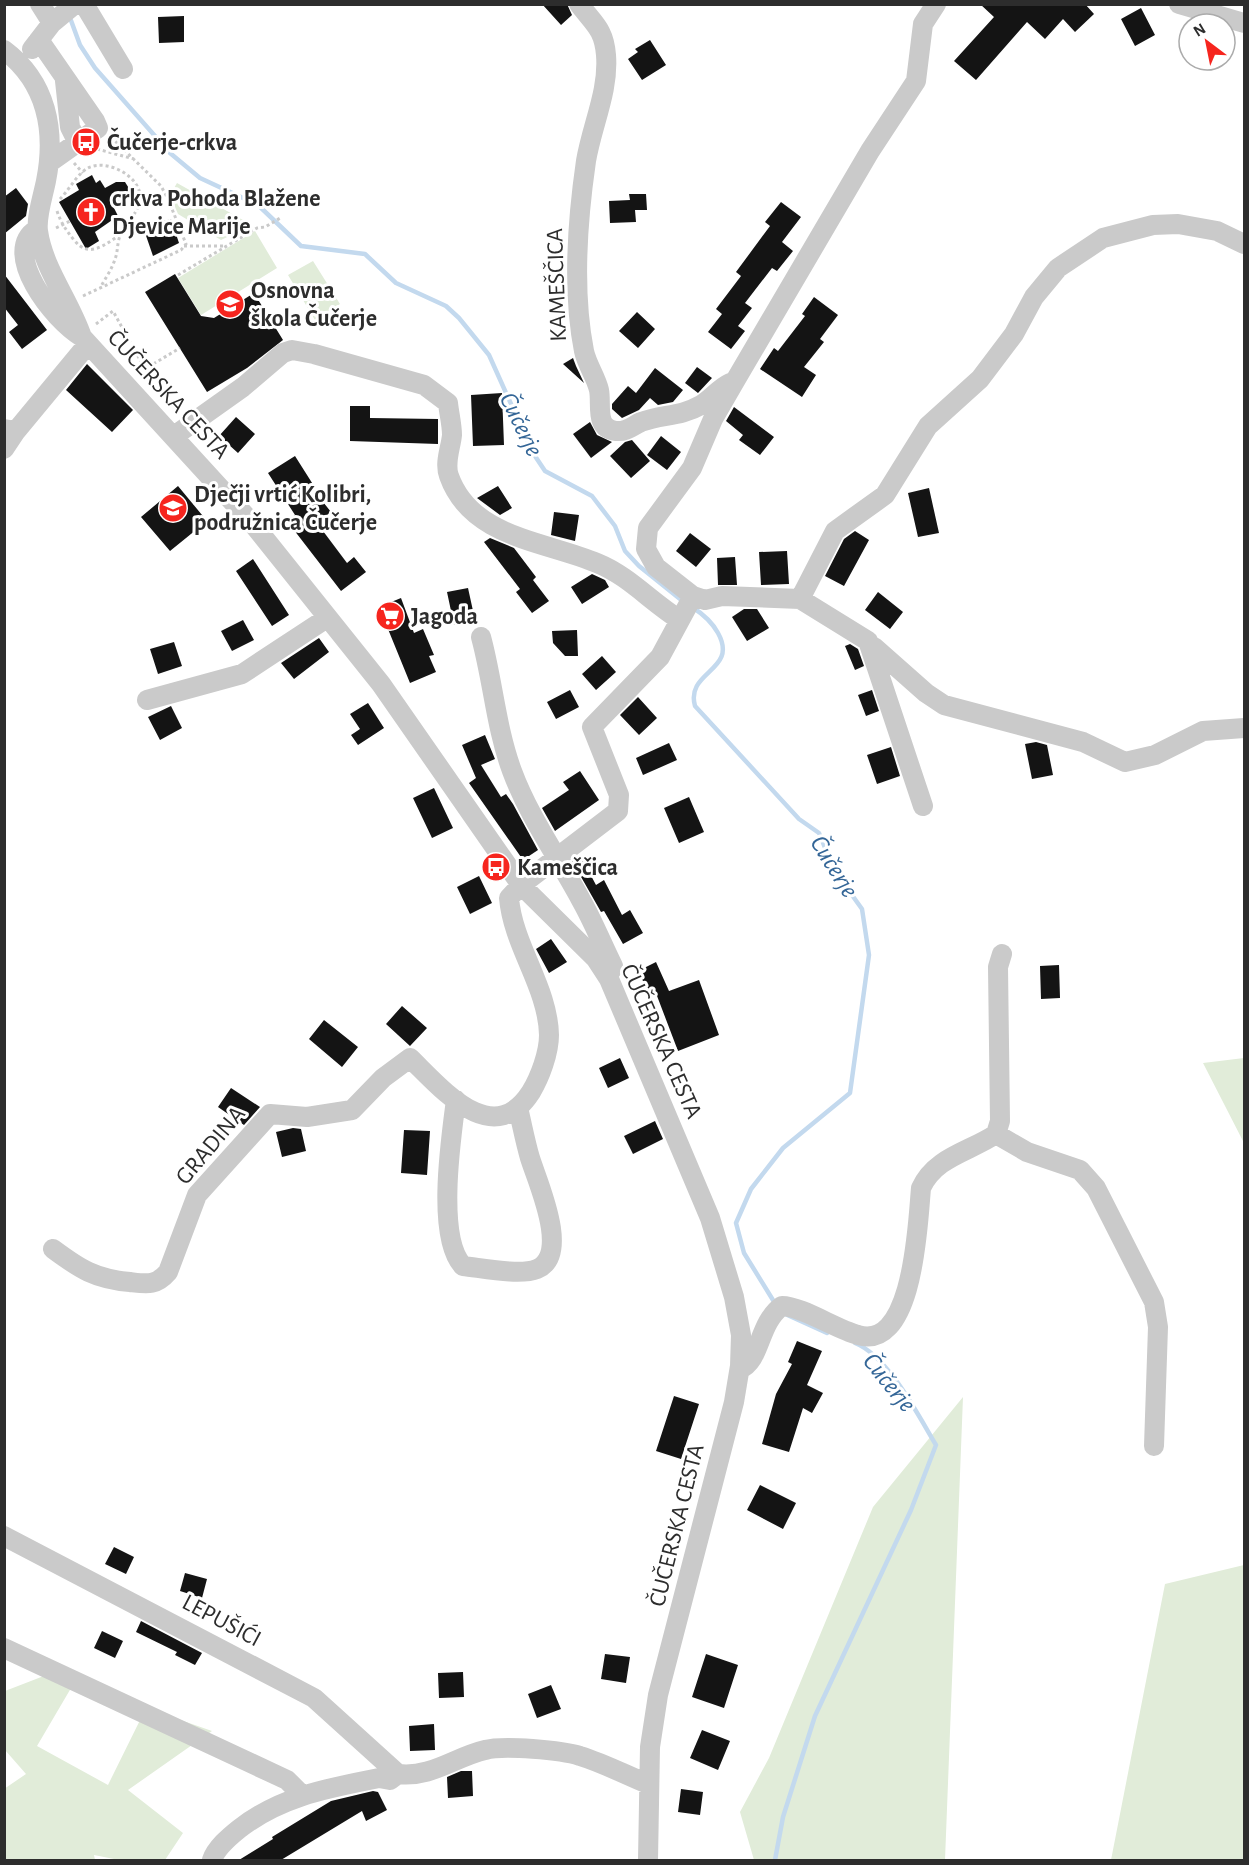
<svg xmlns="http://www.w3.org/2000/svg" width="1249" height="1865" font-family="'Alegreya Sans',sans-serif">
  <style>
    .green { fill: #e1ecd9 }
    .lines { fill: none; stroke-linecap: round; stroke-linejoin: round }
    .stream { stroke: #c3d9ee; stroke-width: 4.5 }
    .building { fill: #141414 }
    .path { stroke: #cacaca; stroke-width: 3; stroke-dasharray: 3 3; stroke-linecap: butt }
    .minor { stroke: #cacaca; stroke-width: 20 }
    .labels { text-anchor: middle; stroke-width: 6; stroke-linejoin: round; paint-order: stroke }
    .poi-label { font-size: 24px; font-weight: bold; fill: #2d2d2d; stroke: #fff; text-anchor: start }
    .street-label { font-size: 24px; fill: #2d2d2d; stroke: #fff }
    .water-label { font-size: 26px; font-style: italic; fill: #346697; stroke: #fff }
  </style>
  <rect width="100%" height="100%" fill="#fff"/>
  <path class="green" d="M177 183 252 225 221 240 178 214 170 195Z
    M255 231 277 268 201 315 178 278Z
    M313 261 340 304 315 320 288 275Z
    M1244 1058V1143L1203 1063Z
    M963 1397 945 1860H754L740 1812 769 1758 873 1507Z
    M1244 1565V1860H1111L1165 1584Z
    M49 1674 74 1683 37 1746 108 1785 146 1708 212 1731 128 1790 183 1833 165 1860H119L94 1855 95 1860H5L4 1789 26 1774 5 1750V1691Z"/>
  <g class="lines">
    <path class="stream" d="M69 15 80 45 95 68 170 153 200 178 258 205 301 246 365 254 396 283 446 306 459 318 489 355 533 453 545 471 592 496 615 526 625 551 639 566 685 603
      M692 607C703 614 712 622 718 633 739 671 685 671 695 706L799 819 819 833 834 870 862 909 869 955 850 1093 783 1148 751 1189 736 1223 744 1253 776 1305
      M783 1313 827 1333
      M775 1860 783 1817 815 1716 911 1510 936 1445C918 1415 888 1356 855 1343"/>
  </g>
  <path class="building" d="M542 4H567L572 15 561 25Z
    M980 4H1085L1094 14 1075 32 1063 19 1045 39 1027 22 976 80 954 61 994 17Z
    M1141 8 1155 35 1135 46 1121 19Z
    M184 16V42L159 43 158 17Z
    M650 40 666 65 642 80 628 59 638 52 635 49Z
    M92 175 96 183 100 180 105 188 116 182H125L130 190V199L114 208 118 216 95 232 99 241 86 249 59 202 79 190 76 184Z
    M16 188 28 204 26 216 4 234V197Z
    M629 194H646L647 210H635L636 222 610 223 609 201 630 200Z
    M781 202 801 217 782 242 793 251 777 271 772 268 745 303 752 308 738 326 745 331 731 349 708 332 722 314 716 309 741 276 736 272 770 226 765 222Z
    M159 219 160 222 171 219 179 243 153 256 142 224Z
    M4 274 47 330 22 349 9 332 18 325 4 307Z
    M175 274 201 316 214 318 254 293 283 340 247 368 207 392 145 292Z
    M814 297 838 315 820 339 824 342 804 367 816 375 802 397 760 369 774 348 778 351 805 316 802 314Z
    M637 312 655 329 638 348 619 331Z
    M573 358 576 366 584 383 563 364Z
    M87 364 133 410 112 432 66 390Z
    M697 367 712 378 698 393 685 383Z
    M655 368 683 390 673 402 658 405 650 398 639 410 622 418 612 409V404L628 386 636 393Z
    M502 393 504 445 473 446 471 395Z
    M350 406H370V418L438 419V444L350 441Z
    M734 407 774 437 760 455 739 440 743 435 726 421Z
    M236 417 255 434 238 453 219 436Z
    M590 422 597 435 612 442 591 458 573 434Z
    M661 436 681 452 667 470 647 455Z
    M632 440 650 461 631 478 610 456 625 442Z
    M295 456 314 486 312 488 331 512 317 523 347 563 354 557 366 572 341 591 287 521 295 515 268 473Z
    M178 486 207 521 170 551 141 517Z
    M498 486 512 508 500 515 477 498Z
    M929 488 939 533 918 537 908 493Z
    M554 512 579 515 575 541 551 535Z
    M855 531 869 540 844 586 825 576 844 539Z
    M690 533 711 549 696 567 676 551Z
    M490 538 514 548 536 577 533 580 549 601 532 613 516 592 520 589 484 542Z
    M787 551 789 584 761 585 759 552Z
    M735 557 737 585H718L717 558Z
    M253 559 289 615 272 626 236 571Z
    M592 574 605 580 609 587 582 604 571 587Z
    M468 588 475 620 454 625 447 592Z
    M878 592 903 612 890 629 865 610Z
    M401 598 414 633 423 629 434 655 429 656 436 672 410 683 379 607Z
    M744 609H757L769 628 747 641 732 617Z
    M243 620 254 640 232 651 221 631Z
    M577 630 578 656H565L553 643 552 631Z
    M319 638 329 652 294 679 281 663Z
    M174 642 182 666 158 674 150 649Z
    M850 644 858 649 864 666 855 670 845 646Z
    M602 656 616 672 596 690 582 674Z
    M570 690 579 707 556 719 547 702Z
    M872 690 879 711 866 716 858 695Z
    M638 697 657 718 639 735 620 715Z
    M368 703 384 728 358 745 351 735 360 729 350 714Z
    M171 706 182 728 160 740 148 717Z
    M485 735 495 759 481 765 501 797 506 794 513 804 538 850 523 860 469 783 476 778 462 745Z
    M1036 742 1047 745 1053 775 1032 779 1025 744Z
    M669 743 677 760 643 775 636 758Z
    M891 747 900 776 877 784 867 755Z
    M580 771 599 800 555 831 542 808 569 790 563 782Z
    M434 788 453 828 432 838 413 798Z
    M689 797 704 832 679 843 664 808Z
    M580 855 596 885 604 880 622 915 630 910 643 933 623 944 604 911 601 912 572 861Z
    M479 876 492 903 470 914 457 887Z
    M551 939 567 962 549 973 536 949Z
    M656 962 669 991 699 980 719 1035 678 1051 654 988 648 991 638 971Z
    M1059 965 1060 998 1041 999 1040 966Z
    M402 1006 427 1028 410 1046 386 1024Z
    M324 1020 358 1047 342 1067 309 1039Z
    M620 1058 629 1078 608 1088 599 1068Z
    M231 1088 260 1107 244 1125 218 1107Z
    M655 1121 663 1139 633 1154 624 1136Z
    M293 1128 301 1129 306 1151 282 1157 276 1132Z
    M404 1130 430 1131 427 1175 401 1173Z
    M797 1341 822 1351 807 1385 823 1393 812 1413 803 1408 789 1452 762 1444 776 1394 792 1364 788 1362Z
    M674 1396 699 1404 681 1459 656 1451Z
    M760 1485 796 1503 783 1529 747 1510Z
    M114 1547 134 1557 126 1574 105 1564Z
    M185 1573 207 1579 202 1598 180 1591Z
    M141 1621 202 1653 195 1665 175 1655 177 1652 136 1632Z
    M102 1631 123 1641 115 1658 94 1648Z
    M605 1654 630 1657 626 1683 601 1679Z
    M706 1654 738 1665 724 1708 692 1697Z
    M463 1672 464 1697 439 1698 438 1673Z
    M551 1685 561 1709 537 1718 528 1694Z
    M434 1724 435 1750 410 1751 409 1726Z
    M702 1730 730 1741 718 1770 690 1758Z
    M461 1771H472L473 1796 448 1798 447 1777Z
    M681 1789 703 1792 700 1815 678 1812Z
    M373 1791 378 1792 387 1810 366 1821 362 1811 281 1860H239L273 1839 272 1837 331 1801Z"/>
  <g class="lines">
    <path class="path" d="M97 149 134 159
      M74 163 83 173
      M60 199C69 190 77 174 88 168 107 158 143 177 140 200 138 214 125 223 120 236 117 243 118 252 115 259 112 269 105 279 100 288
      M57 211C61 223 66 230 74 240 89 259 104 245 120 235
      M56 228 70 221
      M184 246H224
      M178 275 257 228 265 227 282 217
      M83 296 181 250 186 244 168 199 161 186 112 138
      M96 324 113 311 145 369
      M138 373 180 348"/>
    <path class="minor" d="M40 4 52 23
      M84 4 123 69
      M579 4C594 24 604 29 606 55 609 91 592 125 586 161 577 223 572 290 584 351 587 365 596 377 599 390 602 404 594 429 616 431 627 432 632 426 641 422 662 414 680 417 701 405 712 398 719 388 730 383
      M1179 4 1244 23
      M39 40 95 121 98 128 50 162
      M32 49 52 23 75 4
      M4 50C47 82 56 131 46 181 43 196 36 217 38 231 43 268 70 301 82 337
      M65 81 70 127 78 143
      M37 229C0 252 53 320 82 337L253 524 381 684 521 885 596 959 609 979 710 1218 734 1297 741 1335 740 1366 734 1402 658 1695 650 1747 648 1860
      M4 429 16 431 88 344
      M174 436 243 387 283 353 292 350 314 354 424 385 448 403C449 413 452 425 452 435 451 447 444 463 449 476 471 538 545 541 597 563 629 576 651 602 680 620
      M4 449 16 431
      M693 596 656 567 646 549 648 528 692 468 713 419 735 381 870 151 916 81 923 24 936 4
      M800 599 835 531 885 495 928 426 980 379 1014 334 1034 297 1058 268 1103 238 1153 225 1178 224 1217 231 1244 244
      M481 637C493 681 496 728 512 771 529 817 558 857 581 900 593 921 602 944 613 966L611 971
      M874 647 926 693 944 705 1083 742 1125 762 1155 755 1203 731 1244 728
      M147 700 242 674 327 618
      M456 1100C451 1138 436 1238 463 1266 482 1268 520 1276 537 1269 571 1255 537 1181 530 1158 525 1141 522 1124 518 1108
      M996 1134 1027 1152 1080 1170 1096 1188 1154 1302 1158 1327 1154 1446
      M53 1249C80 1269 95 1279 130 1282 147 1284 156 1286 168 1272L197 1195 270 1114 307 1117 352 1110 383 1078 410 1058C442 1089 493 1151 531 1092 540 1077 549 1053 549 1035 548 987 513 946 509 898L521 885 618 811 619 795 592 727 660 657 693 596 705 600 722 596 800 599 868 641 923 806
      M740 1369C761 1361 758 1323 782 1306 801 1306 836 1329 858 1335 914 1352 918 1220 921 1188 935 1157 969 1152 996 1134L1000 1121 998 967 1002 954
      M4 1536 314 1698 398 1774C431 1778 455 1757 485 1750 503 1745 562 1750 580 1756 603 1763 626 1775 648 1784
      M4 1648 287 1780 302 1795
      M212 1860C216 1848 229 1837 239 1829 281 1796 329 1788 379 1778L390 1780 398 1774"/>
  </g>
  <defs>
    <g id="bus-disc" transform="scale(1.5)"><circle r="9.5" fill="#f6251e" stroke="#fff"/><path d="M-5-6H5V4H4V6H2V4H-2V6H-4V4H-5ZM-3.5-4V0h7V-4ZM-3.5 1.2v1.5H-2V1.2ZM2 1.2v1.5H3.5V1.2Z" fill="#fff"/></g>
    <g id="church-disc" transform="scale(1.5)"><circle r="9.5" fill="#f6251e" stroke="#fff"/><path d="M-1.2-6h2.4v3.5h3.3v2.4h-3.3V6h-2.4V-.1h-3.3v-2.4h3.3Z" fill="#fff"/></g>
    <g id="school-disc" transform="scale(1.5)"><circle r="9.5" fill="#f6251e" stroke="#fff"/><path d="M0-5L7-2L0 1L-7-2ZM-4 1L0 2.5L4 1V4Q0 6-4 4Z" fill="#fff"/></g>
    <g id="supermarket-disc" transform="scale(1.5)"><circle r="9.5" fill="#f6251e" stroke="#fff"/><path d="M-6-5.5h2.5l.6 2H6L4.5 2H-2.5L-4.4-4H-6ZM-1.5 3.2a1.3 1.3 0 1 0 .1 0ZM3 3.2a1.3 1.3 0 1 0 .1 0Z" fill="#fff"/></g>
  </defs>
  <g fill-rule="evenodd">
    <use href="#bus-disc" x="86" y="142"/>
    <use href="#church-disc" x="91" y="212"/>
    <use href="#school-disc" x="230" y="304"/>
    <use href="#school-disc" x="173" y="508"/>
    <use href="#supermarket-disc" x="390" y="616"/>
    <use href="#bus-disc" x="496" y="867"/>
  </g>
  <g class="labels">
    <g class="poi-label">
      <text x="107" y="150">Čučerje-crkva</text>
      <text x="112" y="206">crkva Pohoda Blažene<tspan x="112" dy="28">Djevice Marije</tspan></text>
      <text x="251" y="298">Osnovna<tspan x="251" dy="28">škola Čučerje</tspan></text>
      <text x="194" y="502">Dječji vrtić Kolibri,<tspan x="194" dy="28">podružnica Čučerje</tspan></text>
      <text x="411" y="624">Jagoda</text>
      <text x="517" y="875">Kameščica</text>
    </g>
    <g class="street-label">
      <text transform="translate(556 285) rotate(-92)" y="8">KAMEŠČICA</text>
      <text transform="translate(169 394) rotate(47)" y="8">ČUČERSKA CESTA</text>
      <text transform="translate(662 1041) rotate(66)" y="8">ČUČERSKA CESTA</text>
      <text transform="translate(210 1145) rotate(-50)" y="8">GRADINA</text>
      <text transform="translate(676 1525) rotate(-76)" y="8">ČUČERSKA CESTA</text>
      <text transform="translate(222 1620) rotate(28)" y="8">LEPUŠIĆI</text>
    </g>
    <g class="water-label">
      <text transform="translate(522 424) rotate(64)" y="9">Čučerje</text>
      <text transform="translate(835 866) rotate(58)" y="9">Čučerje</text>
      <text transform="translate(890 1382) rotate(51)" y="9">Čučerje</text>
    </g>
  </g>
  <rect width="1249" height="1865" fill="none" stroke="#2d2d2d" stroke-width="12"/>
  <g transform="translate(1207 42) rotate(328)"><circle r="28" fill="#ffffff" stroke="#ababab" stroke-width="1.5"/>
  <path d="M0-4.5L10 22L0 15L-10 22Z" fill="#f6251e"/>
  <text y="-9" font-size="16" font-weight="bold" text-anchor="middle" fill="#2d2d2d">N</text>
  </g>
</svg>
